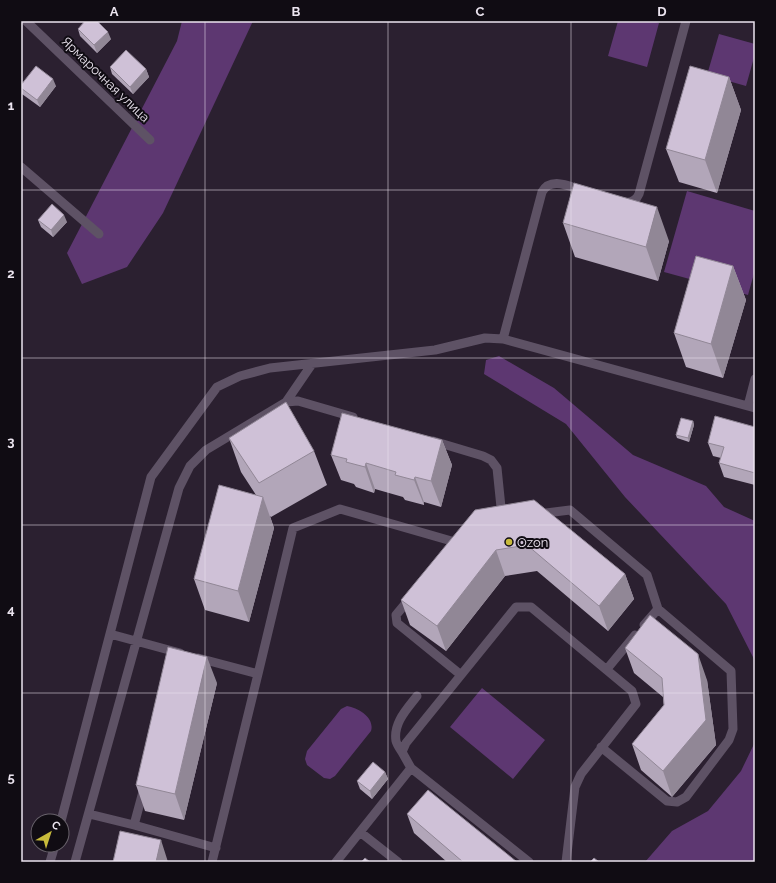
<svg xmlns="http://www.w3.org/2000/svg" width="776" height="883" font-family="Raleway,sans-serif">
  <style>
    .green { fill: #5d3771 }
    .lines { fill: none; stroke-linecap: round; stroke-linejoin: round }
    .service { stroke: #5e5265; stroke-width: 9 }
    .wall { fill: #b2a6b9 }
    .shaded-wall { fill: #918796 }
    .building { fill: #cfc1d7; stroke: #918796 }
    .grid { fill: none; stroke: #ebe4ef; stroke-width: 1; stroke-opacity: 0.55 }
    .poi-dot { fill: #c8bb3b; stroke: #100c13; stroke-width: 1.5 }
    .labels { text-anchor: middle; stroke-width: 4; stroke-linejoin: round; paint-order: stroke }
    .street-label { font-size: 13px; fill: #ebe4ef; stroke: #100c13 }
    .poi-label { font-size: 13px; fill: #ebe4ef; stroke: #100c13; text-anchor: start }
    .neatline { fill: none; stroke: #ebe4ef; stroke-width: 1.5 }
    .grid-label { font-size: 13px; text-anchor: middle; font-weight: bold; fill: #ebe4ef }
  </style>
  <rect width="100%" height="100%" fill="#2b2030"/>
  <path class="green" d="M182 21H253L163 213 127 267 82 284 67 253 177 41Z
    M618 21H652L659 23 647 67 608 56Z
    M719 34 755 44V54L746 86 707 75Z
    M687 191 755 211V270L748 295 664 272Z
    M499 356 554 388 633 455 706 486 724 507 755 521V661L726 604 625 497 566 424 484 374 486 360Z
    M482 688 545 740 513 779 450 727Z
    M347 706C359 708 375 718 371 731L335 776 330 779 324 778 307 765 305 759 307 751 341 709Z
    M755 742V862H645L672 831 708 811 741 771Z"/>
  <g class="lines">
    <path class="service" d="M26 21 150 140
      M21 167 99 234
      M584 191C570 187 551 176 542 192L503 339 755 408
      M624 202C631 203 636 201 639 194L686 21
      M286 402 312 364
      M748 406 755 379
      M433 441 483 456 491 460 497 468 502 517
      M538 514 570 510 647 575 658 609
      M411 597 396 615 397 623 461 675
      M110 634 180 653
      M198 658 258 674 212 862
      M607 669 635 635
      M258 674 293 528 340 509 455 542
      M601 747 667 801 677 802 686 797 729 740 733 729 731 671 658 609 644 625
      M402 752C400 749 397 745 396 741 393 723 407 709 417 696
      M144 788 134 825 216 848
      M89 814 134 825
      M61 821 151 477 217 387 240 376 270 368 435 350 485 338 503 339
      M360 832 398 862
      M50 862 55 845
      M75 862 179 488 190 466 206 450 286 402 298 401 353 417
      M336 862 411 768
      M529 862 411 768 402 752 406 743 516 607H531L632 691 636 704 581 774 575 787 566 862"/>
  </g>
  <path class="wall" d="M78 29 111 39 97 53 80 36Z
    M110 67 146 69 149 77 133 94 112 74Z
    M729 77 741 110 717 193 679 182 666 149Z
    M21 85 56 86 40 107 22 94 21 90Z
    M38 220 67 222 53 237 41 227Z
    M563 223 669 241 658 281 575 257Z
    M733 266 746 300 723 378 686 367 674 333Z
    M693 421 694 425 689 442 677 438 676 435Z
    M755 427V485L724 477 719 463 721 458 713 456 708 443Z
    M229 438 314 451 327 485 271 517 270 516 274 528 249 622 205 610 194 579 256 495 241 472Z
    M442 440 452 465 441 507 424 502V505L405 500 403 497 375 489 374 493 356 487 354 484 341 480 331 455Z
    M534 500 625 574 634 599 608 631 537 571 505 576 446 651 410 625 401 600Z
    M625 648 707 680 716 745 672 797 641 770 632 744 664 705 663 697 634 673Z
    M217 683 184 820 145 811 136 785Z
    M385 772 388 779 372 799 360 789 357 781Z
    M407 814 517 862H447L414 833Z"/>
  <path class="shaded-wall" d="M108 32 111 39 97 53 94 45Z
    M146 69 149 77 133 94 130 87Z
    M729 77 741 110 717 193 705 160Z
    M53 79 56 86 40 107 37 100Z
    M657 207 669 241 658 281 646 247Z
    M64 215 67 222 53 237 51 230Z
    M733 266 746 300 723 378 711 344Z
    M693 421 694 425 689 442 688 438Z
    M442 440 452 465 441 507 431 481Z
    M366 463 375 489 374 493 365 467Z
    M415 477 424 502V505L414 480Z
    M263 497 274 528 249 622 238 591Z
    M496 550 505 576 446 651 437 626Z
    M625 574 634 599 608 631 599 606Z
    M698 654 707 680 716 745 672 797 663 771Z
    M207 657 217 683 184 820 175 794Z
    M385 772 388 779 372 799 370 791Z
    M161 840 168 862H156Z"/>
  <path class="building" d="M85 21H97L108 32 94 45 78 29Z
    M126 50 146 69 130 87 110 67Z
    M36 66 53 79 37 100 21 88V85Z
    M690 66 729 77 705 160 666 149Z
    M574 183 657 207 646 247 563 223Z
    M52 204 64 215 51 230 38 220Z
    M696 256 733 266 711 344 674 333Z
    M286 402 314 451 259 483 229 438Z
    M342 413 442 440 431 481 415 477 414 480 395 475 396 472 366 463 365 467 346 462 347 459 331 455Z
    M715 416 755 427V473L719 463 724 447 708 443Z
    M681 418 693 421 688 438 676 435Z
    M219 485 263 497 238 591 194 579Z
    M534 500 625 574 599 606 527 545 496 550 437 626 401 600 475 510Z
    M650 615 698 654 706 720 663 771 632 744 664 705 662 678 625 648Z
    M168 647 207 657 175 794 136 785Z
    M373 762 385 772 370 791 357 781Z
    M428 790 517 862H463L407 814Z
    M120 831 161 840 156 862H113Z
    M365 858 370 862H361Z
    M594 858 599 862H590Z"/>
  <path class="grid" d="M205 21V862M388 21V862M571 21V862M21 190H755M21 358H755M21 525H755M21 693H755"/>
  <circle class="poi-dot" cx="509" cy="542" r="4"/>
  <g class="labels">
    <g class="street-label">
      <text transform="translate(106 79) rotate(44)" y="5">Ярмарочная улица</text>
    </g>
    <g class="poi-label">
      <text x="517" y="547">Ozon</text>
    </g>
  </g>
  <rect width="776" height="883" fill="none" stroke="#100c13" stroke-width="44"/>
  <g transform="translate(50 833) rotate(39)"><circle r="19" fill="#100c13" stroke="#68626b"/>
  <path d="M0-3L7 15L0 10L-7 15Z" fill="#c8bb3b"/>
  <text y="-6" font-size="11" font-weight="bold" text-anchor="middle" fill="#ebe4ef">С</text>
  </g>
  <rect x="22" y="22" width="732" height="839" class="neatline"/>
  <g class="grid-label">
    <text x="114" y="16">A</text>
    <text x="296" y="16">B</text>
    <text x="480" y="16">C</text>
    <text x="662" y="16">D</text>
    <text x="11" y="110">1</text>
    <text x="11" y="278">2</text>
    <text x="11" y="446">3</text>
    <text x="11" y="614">4</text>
    <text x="11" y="782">5</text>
  </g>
</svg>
